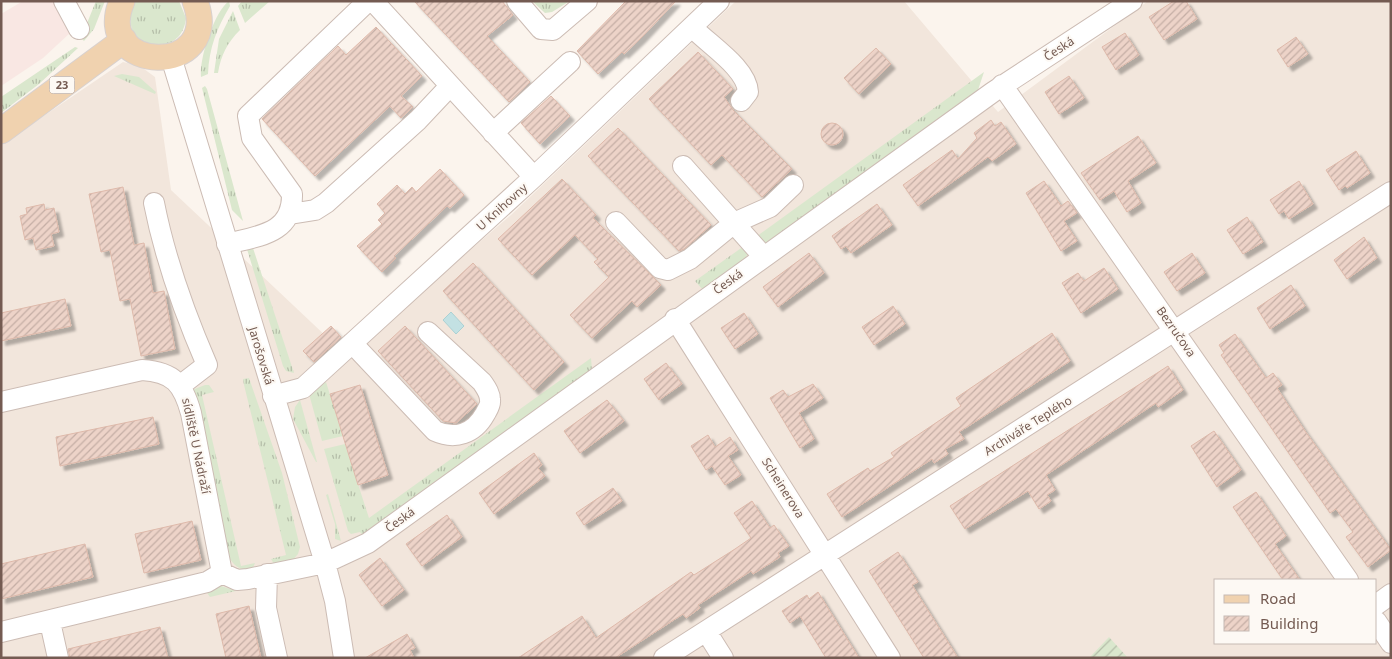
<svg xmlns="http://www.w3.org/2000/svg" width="1392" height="659" font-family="'Noto Sans',sans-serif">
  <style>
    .residential { fill: #f2e6dc; fill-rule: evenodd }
    .commercial { fill: #f9e7e3 }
    .grass { fill: url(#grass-tufts) }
    .garden { fill: url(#garden-furrows) }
    .water { fill: #c3e1e3; stroke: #abd1d3 }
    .building { fill: url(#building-hatch); stroke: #deb9aa; filter: url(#shadow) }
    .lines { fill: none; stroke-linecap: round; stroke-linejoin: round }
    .minor-casing { stroke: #ccbcb4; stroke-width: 22 }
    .major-casing { stroke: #d8d1cf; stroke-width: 27 }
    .minor { stroke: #fff; stroke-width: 20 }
    .major { stroke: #f0d2af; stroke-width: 25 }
    .labels { text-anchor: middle; stroke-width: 4; stroke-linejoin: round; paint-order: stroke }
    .shield { fill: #fdf9f4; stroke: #9d8a83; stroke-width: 1 }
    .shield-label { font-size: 11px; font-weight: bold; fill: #745b52 }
    .street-label { font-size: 12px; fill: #745b52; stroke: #fdf9f4 }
  </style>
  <defs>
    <pattern id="grass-tufts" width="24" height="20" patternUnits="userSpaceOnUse" patternTransform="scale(1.25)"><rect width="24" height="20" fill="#dae7cd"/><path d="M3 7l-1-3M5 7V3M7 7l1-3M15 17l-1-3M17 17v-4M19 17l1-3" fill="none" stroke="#b5bea9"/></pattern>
    <pattern id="garden-furrows" width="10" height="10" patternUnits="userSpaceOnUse" patternTransform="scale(1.25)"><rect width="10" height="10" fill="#dae7cd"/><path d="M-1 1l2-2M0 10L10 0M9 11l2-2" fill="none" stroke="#b5bea9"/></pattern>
    <pattern id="building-hatch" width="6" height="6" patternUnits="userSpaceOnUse" patternTransform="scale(1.25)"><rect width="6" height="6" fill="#edd3c8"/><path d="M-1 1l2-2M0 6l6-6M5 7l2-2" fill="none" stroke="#c5aea5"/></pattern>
    <filter id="shadow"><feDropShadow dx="4.5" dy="4.5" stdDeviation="1" flood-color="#0004"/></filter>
  </defs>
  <rect width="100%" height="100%" fill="#fbf4ed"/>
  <path class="residential" d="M736 1H904L998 112 1148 1H1391V658H1V145L123 62 140 66 155 77 171 190 347 356 511 215ZM1216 580H1376V643H1216Z"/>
  <path class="commercial" d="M23 1H54L71 32 43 58 1 86V14Z"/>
  <path class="grass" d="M96 1H105L94 29 84 41 81 38Z
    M135 1H179L186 18C184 35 176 41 161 47L136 39C130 27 127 14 135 1Z
    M229 1 230 6C217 28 209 48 208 74L201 77C199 59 214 12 229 1Z
    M242 1H270L245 23 238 6Z
    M532 1H570L552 12 545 13Z
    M233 11 240 30C227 43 221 55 218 73H214L219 39Z
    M75 47 78 48 39 84 1 113V97Z
    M984 72 978 90 769 241 763 244 753 239Z
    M122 74 139 77 156 92 155 94 114 76Z
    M205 86 207 89 243 221 232 210 202 88Z
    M252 245 294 373 286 371 283 366 246 246Z
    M744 246 748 252 746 258 703 290 695 281Z
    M591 358 592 370 363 536 360 532 351 534 348 531 324 449 345 444 369 518Z
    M249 378 282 473 300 547 298 554 291 562 274 564 271 559 286 555 244 385 243 379Z
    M326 382 343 436 322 441 309 394Z
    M205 385H209L214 392 202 395 241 566 255 563 252 570C240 571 234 566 228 556L192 390Z
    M300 400 317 462H316L293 419 295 407Z
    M328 494 341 541 335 539V524L326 495Z
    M221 586 236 591 210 597 205 590Z"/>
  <path class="garden" d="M1109 637 1128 658H1089Z"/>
  <path class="water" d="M451 312 464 326 456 334 443 320Z"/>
  <path class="building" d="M414 1H502L513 15 487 36 530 82 509 102Z
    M626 1H676L641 38 624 54 622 52 598 74 577 51Z
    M1174 1H1186L1197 19 1164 40 1149 17Z
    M376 27 422 76 401 96 413 107 401 118 390 106 315 176 262 119 338 46 346 55Z
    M1125 33 1139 55 1116 70 1102 47Z
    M1296 37 1308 54 1288 67 1277 50Z
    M876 48 891 64 859 94 844 78Z
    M698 52 733 89 724 97 733 110 792 169 762 197 722 155 711 165 649 99Z
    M1069 76 1084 98 1059 114 1045 92Z
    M551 96 570 116 540 144 521 123Z
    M991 120 995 126 1001 122 1016 144 992 161 988 157 918 206 903 185 952 150 958 159 977 138 974 133Z
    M821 134a11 11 0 1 1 22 0a11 11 0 1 1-22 0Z
    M618 128 711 225 684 249 679 251 588 156Z
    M1138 136 1156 163 1128 181 1141 203 1127 212 1114 191 1100 200 1081 173Z
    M1356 151 1370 173 1347 188 1345 186 1339 190 1326 170Z
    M440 169 464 195 450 208 447 206 394 256 396 258 382 272 357 246 382 224 378 220 385 213 377 204 397 185 405 194 412 187 416 192Z
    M562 179 596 215 593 218 661 285 637 307 632 301 592 338 570 315 609 277 594 262 598 259 575 235 532 275 498 239Z
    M1044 181 1061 206 1068 201 1077 213 1064 221 1077 241 1061 251 1026 193Z
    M1299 181 1313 204 1289 219 1284 211 1279 214 1270 200Z
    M123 187 134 245 144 243 153 293 164 291 175 349 141 356 130 299 120 301 110 250 101 252 89 194Z
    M44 204 45 210 54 208 59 232 51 234 54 246 36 250 33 238 25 240 20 216 27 214 26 208Z
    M877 204 892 225 851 253 846 246 841 249 832 236Z
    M1247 217 1263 242 1243 254 1227 230Z
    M1364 237 1377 258 1347 279 1334 260Z
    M809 253 824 273 778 307 763 287Z
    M1192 253 1205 273 1177 291 1164 272Z
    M473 263 564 362 534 390 443 291Z
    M1104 268 1118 289 1081 313 1062 283 1078 273 1084 281Z
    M1291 285 1305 306 1270 329 1257 308Z
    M65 299 71 326 1 341V313Z
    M893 306 905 324 874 345 862 327Z
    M744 313 758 334 735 349 721 328Z
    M331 326 341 337 314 362 303 351Z
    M405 326 477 404 456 423 443 421 378 351Z
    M1052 333 1070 361 959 432 964 439 945 449 948 454 934 463 932 459 842 517 827 494 868 468 870 471 894 457 891 453 961 406 956 398Z
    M1235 334 1266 378 1273 373 1282 385 1277 388 1305 431 1391 550 1368 567 1346 537 1353 532 1336 509 1330 513 1221 355 1224 353 1219 345Z
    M666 363 682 384 659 400 644 379Z
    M1168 366 1183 390 1158 407 1156 403 1046 475 1055 490 1047 495 1051 501 1039 509 1028 491 965 529 950 506Z
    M813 384 823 398 799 413 814 439 800 448 770 398 783 390 788 397Z
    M360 385 388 475 358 485 330 394Z
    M607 400 624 421 580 453 564 431Z
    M153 417 159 444 60 466 56 437Z
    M1214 431 1241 470 1217 487 1191 446Z
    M708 435 715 447 730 437 738 450 728 456 741 475 725 485 712 466 706 470 691 446Z
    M534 453 542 465 538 468 545 476 494 514 479 493Z
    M613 488 622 501 584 525 576 513Z
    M1256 492 1286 536 1275 544 1300 580H1283L1233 507Z
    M752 501 770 528 774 525 789 546 778 553 780 557 753 574 751 571 698 605 700 608 686 618 683 614 615 658H518L582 616 596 638 691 572 694 575 735 549 751 538 734 513Z
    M447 515 462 537 422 566 406 544Z
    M192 521 201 560 144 573 135 534Z
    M85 544 93 577 1 599V564Z
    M898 552 918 582 912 585 958 658H924L869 571Z
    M380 558 404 590 382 606 359 575Z
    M818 592 844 634 859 658H826L800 616 790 623 782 611 807 595 809 599Z
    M249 606 261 658H226L216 614Z
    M160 627 168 658H70L68 649Z
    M407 634 415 648 410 650 414 658H365Z"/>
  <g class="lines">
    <g class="minor-casing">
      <path id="minor" d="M64 1 79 29
        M373 1 534 177
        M517 1 541 29 553 30 587 1
        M692 27C709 45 747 68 748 92L741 101
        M171 57 325 563 335 601 344 658
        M1002 85 1348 580
        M493 133 570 62
        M683 166 763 256
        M154 203C165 259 184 312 207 365L181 385
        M290 214 315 210 326 203 418 120 450 86
        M616 222 660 268 668 270 690 259 734 223 770 207 793 185
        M227 244C258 236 293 234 292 194L252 138 248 116 368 1
        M675 319 890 658
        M352 343 435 431C455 440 474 434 485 414 487 410 491 405 490 400 490 393 486 388 482 382L428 332
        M273 396 303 388 534 177 719 1
        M1 402 142 370C174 372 183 384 191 413L222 573
        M222 573 237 580 248 579 325 563 368 543 993 92 1132 1
        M267 574 266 608 277 658
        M1376 605 1391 594
        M1376 621 1391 643
        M50 622 58 658
        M706 631 723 658
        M1 632 207 582 222 573
        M664 658 1391 192"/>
    </g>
    <g class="major-casing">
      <path id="major" d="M122 1C91 74 224 78 195 1
        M1 131 124 40"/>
    </g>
    <use href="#minor" class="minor"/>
    <use href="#major" class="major"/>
  </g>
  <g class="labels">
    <rect class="shield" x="49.5" y="76.5" width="25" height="17" rx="4"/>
    <g class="shield-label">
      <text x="62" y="89">23</text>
    </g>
    <g class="street-label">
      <text transform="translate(1059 49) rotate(-33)" y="4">Česká</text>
      <text transform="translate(502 207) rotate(-42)" y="4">U Knihovny</text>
      <text transform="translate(728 282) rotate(-36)" y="4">Česká</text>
      <text transform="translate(1176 332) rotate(55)" y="4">Bezručova</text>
      <text transform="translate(261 356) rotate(73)" y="4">Jarošovská</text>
      <text transform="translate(1028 426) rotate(-32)" y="4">Archiváře Teplého</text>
      <text transform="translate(196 446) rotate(78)" y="4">sídliště U Nádraží</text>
      <text transform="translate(783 488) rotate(58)" y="4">Scheinerova</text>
      <text transform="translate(400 520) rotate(-36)" y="4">Česká</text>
    </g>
  </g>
  <rect width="1392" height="659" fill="none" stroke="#745b52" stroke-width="5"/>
  <rect x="1214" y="579" width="162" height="65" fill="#fdf9f4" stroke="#c6bab3"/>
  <rect x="1224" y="595" width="25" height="8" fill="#f0d2af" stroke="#c6bab3"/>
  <text x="1260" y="604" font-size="15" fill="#745b52">Road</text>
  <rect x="1224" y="616" width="25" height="15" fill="url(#building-hatch)" stroke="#c6bab3"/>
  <text x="1260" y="629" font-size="15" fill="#745b52">Building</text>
</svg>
